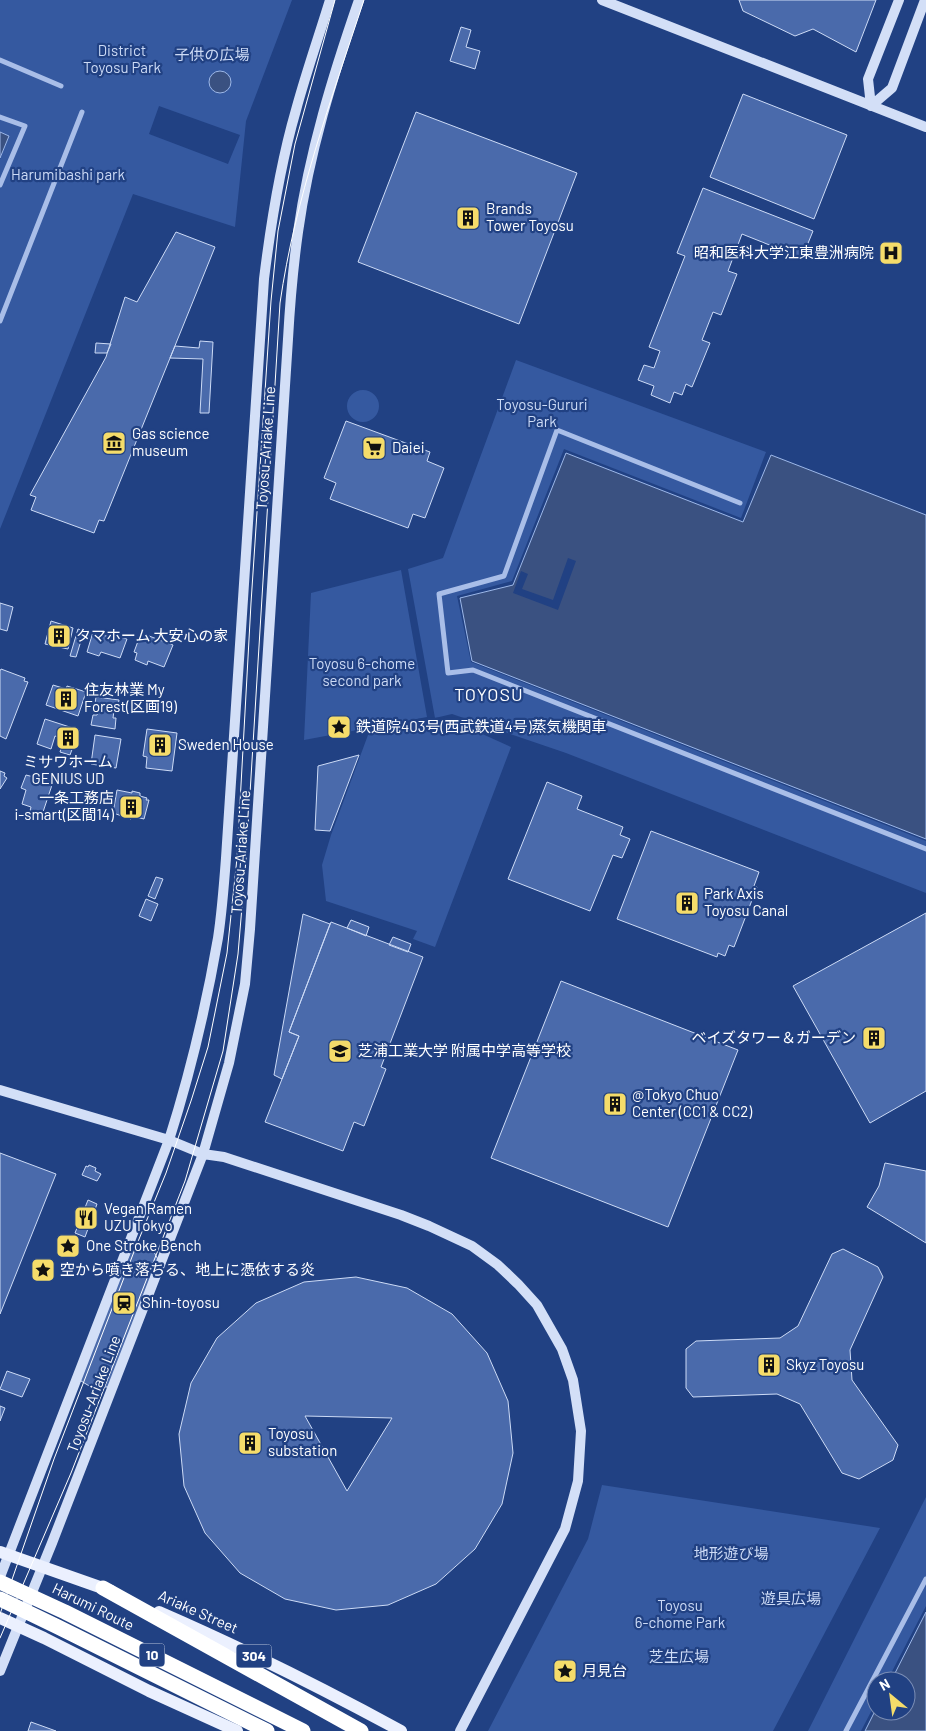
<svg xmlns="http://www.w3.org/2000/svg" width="926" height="1731" font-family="Barlow,'Noto Sans JP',sans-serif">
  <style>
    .green { fill: #3559a0; fill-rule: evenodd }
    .water { fill: #3a5181; stroke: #9db8e9 }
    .pier { fill: #214183 }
    .building { fill: #4a6aab; stroke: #cddbf6; fill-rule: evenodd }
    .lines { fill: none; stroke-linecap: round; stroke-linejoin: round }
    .street { stroke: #a9bee8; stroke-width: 5 }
    .secondary { stroke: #d3dff7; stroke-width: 10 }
    .primary { stroke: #ebf0fe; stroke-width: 12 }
    .highway { stroke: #fff; stroke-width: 15 }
    .tram { stroke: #fff; stroke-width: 1 }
    .highway-bridge { stroke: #fff; stroke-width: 15 }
    .labels { text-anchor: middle; stroke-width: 4.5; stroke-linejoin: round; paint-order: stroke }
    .shield { fill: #214183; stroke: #bcc6da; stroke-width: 1 }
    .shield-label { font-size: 14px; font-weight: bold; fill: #fff }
    .park-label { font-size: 15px; fill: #cddbf6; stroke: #214183 }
    .poi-label { font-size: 15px; fill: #fff; stroke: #214183; text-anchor: start }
    .street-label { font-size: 15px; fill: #fff; stroke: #214183 }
    .quarter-label { font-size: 18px; letter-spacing: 1px; fill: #fff; stroke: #214183 }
  </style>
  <rect width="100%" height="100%" fill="#214183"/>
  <path class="green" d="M0 0H292L246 121 235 227 133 194 0 529V159L9 136 0 132ZM159 106 240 135 228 164 149 134Z
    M516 360 766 452 741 518 564 449 512 581 457 596 471 662 926 841V893L566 753 452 714 435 718 408 569 443 558Z
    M347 406a16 16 0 1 1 32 0a16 16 0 1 1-32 0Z
    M401 570 427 717 304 740 311 593Z
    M449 719 511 747 435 947 413 939 417 931 326 901 322 865 331 835 368 735Z
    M602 1485 880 1528 773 1731H488L588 1539Z
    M926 1497V1606L887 1681H876V1702L861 1731H808Z"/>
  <path class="water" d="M209 82a11 11 0 1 1 22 0a11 11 0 1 1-22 0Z
    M0 132 9 136 0 158Z
    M566 453 743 522 771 455 926 515V839L472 661 460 598 513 585Z
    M926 1612V1731H865L876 1709V1711H906V1681H891Z"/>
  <path class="pier" d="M568 558 576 561 558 610 513 593 521 571 528 574 522 589 553 600Z"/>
  <path class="building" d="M739 0H876L856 52 813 29 795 36 743 11Z
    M461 27 471 30 466 47 480 51 475 69 450 61Z
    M743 94 847 135 814 219 710 177Z
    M416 112 577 173 519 324 358 262Z
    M703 188 813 231 802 258 742 234 728 271 737 274 721 315 713 312 702 340 710 343 692 387 686 384 682 395 674 392 670 403 651 395 654 386 638 380 644 365 654 368 660 351 649 347 685 256 677 253Z
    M176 232 215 247 104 521 99 520 94 533 31 510 36 497 30 495 106 357 125 297 137 302Z
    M200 341 213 342 209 413H200L203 359 170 358 175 346 199 348Z
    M96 343 111 344 107 353H95Z
    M346 421 430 452 427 461 444 468 425 518 413 514 408 528 330 499 336 483 324 478Z
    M0 603 13 607 7 631 0 629Z
    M51 621 73 628 68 649 45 644Z
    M78 629 84 631 76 657 70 656Z
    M93 632 109 637 110 634 127 639 120 658 101 652 99 656 87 652Z
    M141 633 173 645 164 667 148 661 147 665 135 660 137 653 134 652Z
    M1 669 25 678 24 681 28 682 6 739 0 736V671Z
    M53 685 66 689 67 686 86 692 78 716 46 705Z
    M96 697 119 700 117 711H114L113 718H116L115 729 91 725 93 715H97L98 711 94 710Z
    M45 719 79 730 70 755 60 752 64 739 55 736 51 749 37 744Z
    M147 729 177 733 172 771 146 768 147 757 143 756Z
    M95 735 121 739 116 768 91 764Z
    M359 755 330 831 315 830 318 766Z
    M0 771 5 773 4 776 7 778 0 789Z
    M26 775 53 782 42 815 30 811 31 807 22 804 26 790 21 788Z
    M547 782 582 796 577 809 623 827 620 835 630 839 622 858 613 855 590 911 508 879Z
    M117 790 132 793V791L140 793V796L147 798 146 800H149L144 819 132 816 131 819 113 813Z
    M651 831 759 872 754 886 757 887 734 947 729 945 725 956 718 953 717 957 617 919Z
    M156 877 163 879 155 899 148 896Z
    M146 899 158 904 151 921 139 916Z
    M926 913V1091L870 1123 793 986Z
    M303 914 330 924 289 1032 299 1036 282 1079 274 1075Z
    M351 920 369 927 366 936 347 928Z
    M331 922 423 957 381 1067 386 1069 364 1126 354 1122 343 1151 265 1122 299 1036 289 1032Z
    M393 937 411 944 408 952 389 945Z
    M561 981 738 1050 668 1227 491 1158Z
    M0 1153 56 1174 0 1314Z
    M885 1163 926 1171V1243L867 1207 879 1186Z
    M89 1165 96 1168 95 1171 101 1174 97 1181 82 1175 86 1166 88 1167Z
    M88 1200 97 1204 85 1237 75 1233Z
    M133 1246 146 1247 154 1252 161 1265 111 1387H91L81 1381 77 1373Z
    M843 1249 878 1267 883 1277 850 1350 852 1380 898 1445 893 1460 859 1479 842 1473 800 1404 777 1394 693 1397 686 1388V1349L696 1341 780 1338 798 1326 832 1254Z
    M356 1277 407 1288 452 1314 487 1353 508 1401 513 1453 502 1504 475 1549 436 1584 388 1605 336 1610 285 1599 240 1573 205 1533 184 1486 179 1434 191 1383 217 1338 256 1303 304 1282ZM305 1416 392 1418 347 1491Z
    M7 1371 30 1379 22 1397 0 1389Z
    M0 1406 5 1408 0 1421Z
    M31 1722 56 1731H28Z"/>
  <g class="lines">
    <path class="street" d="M0 60 61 86
      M0 117 25 126 0 185
      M0 321 82 112
      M740 503 557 430 504 576 439 594 448 673 473 670 926 849
      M846 1731 926 1579"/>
    <path class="secondary" d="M602 0 926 127
      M871 106 892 88 925 0
      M871 106 868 79 899 0
      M0 1090 169 1140 203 1154 224 1157 401 1215 429 1226 472 1246 498 1265 518 1284 537 1305 562 1349 573 1380 581 1431 578 1481 565 1529 460 1731
      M0 1577 169 1140C190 1074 206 1007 218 938 222 912 224 885 226 858L264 279C271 222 280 165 296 110 306 73 319 36 330 0
      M0 1671 52 1543 203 1154 229 1063 245 984 250 929 288 339C290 303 293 268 298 232 309 153 333 75 359 0"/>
    <path class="primary" d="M0 1552 111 1591
      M159 1612C242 1648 322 1688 401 1731
      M0 1618 44 1638 149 1691 237 1731"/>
    <path class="highway" d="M103 1588 361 1731"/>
    <path class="tram" d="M0 1614 54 1459 137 1244 166 1173 191 1101 208 1047 227 953 237 858 251 603 271 301 278 231 295 144 335 0
      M0 1638 71 1473 185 1181 223 1051 238 954 246 859 280 303C295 199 331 100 364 0"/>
    <path class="highway-bridge" d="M0 1582 65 1612 303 1731
      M0 1599 58 1627 267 1731"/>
  </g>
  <defs>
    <g id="building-square" transform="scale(1.25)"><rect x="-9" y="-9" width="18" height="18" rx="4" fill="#f5dc6a" stroke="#214183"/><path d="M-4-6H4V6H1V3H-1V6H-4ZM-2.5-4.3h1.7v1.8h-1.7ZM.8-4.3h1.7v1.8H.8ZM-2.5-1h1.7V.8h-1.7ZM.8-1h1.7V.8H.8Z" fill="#111"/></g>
    <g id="hospital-square" transform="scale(1.25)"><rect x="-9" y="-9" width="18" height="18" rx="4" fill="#f5dc6a" stroke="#214183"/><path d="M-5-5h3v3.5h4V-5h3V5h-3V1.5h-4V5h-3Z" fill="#111"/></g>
    <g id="museum-square" transform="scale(1.25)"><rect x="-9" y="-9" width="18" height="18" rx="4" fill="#f5dc6a" stroke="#214183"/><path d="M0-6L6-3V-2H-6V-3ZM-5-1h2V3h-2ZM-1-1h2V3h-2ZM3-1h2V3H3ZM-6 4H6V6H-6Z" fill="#111"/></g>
    <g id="supermarket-square" transform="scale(1.25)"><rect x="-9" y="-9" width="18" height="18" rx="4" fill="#f5dc6a" stroke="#214183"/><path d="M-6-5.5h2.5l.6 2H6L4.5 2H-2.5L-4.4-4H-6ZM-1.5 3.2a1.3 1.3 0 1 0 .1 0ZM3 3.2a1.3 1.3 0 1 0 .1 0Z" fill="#111"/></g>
    <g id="sight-square" transform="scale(1.25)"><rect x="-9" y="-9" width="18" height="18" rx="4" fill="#f5dc6a" stroke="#214183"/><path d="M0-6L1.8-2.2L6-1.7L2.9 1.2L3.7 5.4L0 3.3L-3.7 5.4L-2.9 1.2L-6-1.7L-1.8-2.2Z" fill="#111"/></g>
    <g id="school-square" transform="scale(1.25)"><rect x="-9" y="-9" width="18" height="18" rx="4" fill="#f5dc6a" stroke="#214183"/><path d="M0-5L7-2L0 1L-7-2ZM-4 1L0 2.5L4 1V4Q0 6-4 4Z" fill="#111"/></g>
    <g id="restaurant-square" transform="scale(1.25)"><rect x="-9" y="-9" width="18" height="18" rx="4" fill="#f5dc6a" stroke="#214183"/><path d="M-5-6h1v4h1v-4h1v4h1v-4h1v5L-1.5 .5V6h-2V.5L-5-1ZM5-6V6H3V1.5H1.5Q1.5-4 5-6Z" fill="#111"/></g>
    <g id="station-square" transform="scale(1.25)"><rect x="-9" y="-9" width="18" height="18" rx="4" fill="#f5dc6a" stroke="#214183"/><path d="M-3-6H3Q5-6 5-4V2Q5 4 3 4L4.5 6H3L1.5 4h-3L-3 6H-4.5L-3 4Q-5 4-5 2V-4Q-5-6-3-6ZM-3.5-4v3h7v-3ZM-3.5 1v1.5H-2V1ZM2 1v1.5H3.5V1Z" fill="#111"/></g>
  </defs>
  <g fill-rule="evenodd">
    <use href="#building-square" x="468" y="218"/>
    <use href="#hospital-square" x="891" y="253"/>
    <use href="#museum-square" x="114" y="443"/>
    <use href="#supermarket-square" x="374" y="448"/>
    <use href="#building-square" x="59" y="636"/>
    <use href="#building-square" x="66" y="699"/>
    <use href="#sight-square" x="339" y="727"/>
    <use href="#building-square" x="68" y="738"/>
    <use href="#building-square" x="160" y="745"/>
    <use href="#building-square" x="131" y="807"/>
    <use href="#building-square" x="687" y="903"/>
    <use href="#building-square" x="874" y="1038"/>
    <use href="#school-square" x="340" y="1051"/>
    <use href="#building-square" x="615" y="1104"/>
    <use href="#restaurant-square" x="86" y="1218"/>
    <use href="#sight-square" x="68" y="1246"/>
    <use href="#sight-square" x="43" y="1270"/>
    <use href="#station-square" x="124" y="1303"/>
    <use href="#building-square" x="769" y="1365"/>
    <use href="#building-square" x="250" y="1443"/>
    <use href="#sight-square" x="565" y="1671"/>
  </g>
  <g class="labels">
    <g class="shield">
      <rect x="139.5" y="1643.5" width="25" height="23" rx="4"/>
      <rect x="236.5" y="1644.5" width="35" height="23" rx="4"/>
    </g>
    <g class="shield-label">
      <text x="152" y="1660">10</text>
      <text x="254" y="1661">304</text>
    </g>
    <g class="park-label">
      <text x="122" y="56">District<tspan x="122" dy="17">Toyosu Park</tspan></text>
      <text x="212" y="60">子供の広場</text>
      <text x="68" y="180">Harumibashi park</text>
      <text x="542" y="410">Toyosu-Gururi<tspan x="542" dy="17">Park</tspan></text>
      <text x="362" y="669">Toyosu 6-chome<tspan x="362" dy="17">second park</tspan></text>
      <text x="731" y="1559">地形遊び場</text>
      <text x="791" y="1604">遊具広場</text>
      <text x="680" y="1611">Toyosu<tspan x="680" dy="17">6-chome Park</tspan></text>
      <text x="679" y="1662">芝生広場</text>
    </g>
    <g class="poi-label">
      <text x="486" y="214">Brands<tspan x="486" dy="17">Tower Toyosu</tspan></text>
      <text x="874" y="258" text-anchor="end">昭和医科大学江東豊洲病院</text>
      <text x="132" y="439">Gas science<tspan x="132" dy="17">museum</tspan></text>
      <text x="392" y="453">Daiei</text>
      <text x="76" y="641">タマホーム 大安心の家</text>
      <text x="84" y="695">住友林業 My<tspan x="84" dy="17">Forest(区画19)</tspan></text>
      <text x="356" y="732">鉄道院403号(西武鉄道4号)蒸気機関車</text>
      <text x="178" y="750">Sweden House</text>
      <text x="68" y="767" text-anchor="middle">ミサワホーム<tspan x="68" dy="17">GENIUS UD</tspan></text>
      <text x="114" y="803" text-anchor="end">一条工務店<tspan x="114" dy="17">i-smart(区間14)</tspan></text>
      <text x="704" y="899">Park Axis<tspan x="704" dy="17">Toyosu Canal</tspan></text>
      <text x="856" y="1043" text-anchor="end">ベイズタワー＆ガーデン</text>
      <text x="358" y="1056">芝浦工業大学 附属中学高等学校</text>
      <text x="632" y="1100">@Tokyo Chuo<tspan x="632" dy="17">Center (CC1 &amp; CC2)</tspan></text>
      <text x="104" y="1214">Vegan Ramen<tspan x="104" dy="17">UZU Tokyo</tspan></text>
      <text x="86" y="1251">One Stroke Bench</text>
      <text x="60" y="1275">空から噴き落ちる、地上に憑依する炎</text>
      <text x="142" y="1308">Shin-toyosu</text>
      <text x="786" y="1370">Skyz Toyosu</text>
      <text x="268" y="1439">Toyosu<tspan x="268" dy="17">substation</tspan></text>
      <text x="582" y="1676">月見台</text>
    </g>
    <g class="street-label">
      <text transform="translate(266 448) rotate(-86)" y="5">Toyosu-Ariake Line</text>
      <text transform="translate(241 852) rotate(-86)" y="5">Toyosu-Ariake Line</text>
      <text transform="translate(94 1394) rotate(-69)" y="5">Toyosu-Ariake Line</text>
      <text transform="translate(93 1607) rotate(26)" y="5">Harumi Route</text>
      <text transform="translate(198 1612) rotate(24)" y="5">Ariake Street</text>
    </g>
    <g class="quarter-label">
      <text x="489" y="701">TOYOSU</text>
    </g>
  </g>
  <g transform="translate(891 1696) rotate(331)"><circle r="24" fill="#214183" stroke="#7a8db5"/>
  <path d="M0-4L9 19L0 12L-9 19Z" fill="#f5dc6a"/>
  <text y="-8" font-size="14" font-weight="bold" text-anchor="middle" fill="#ffffff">N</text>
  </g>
</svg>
